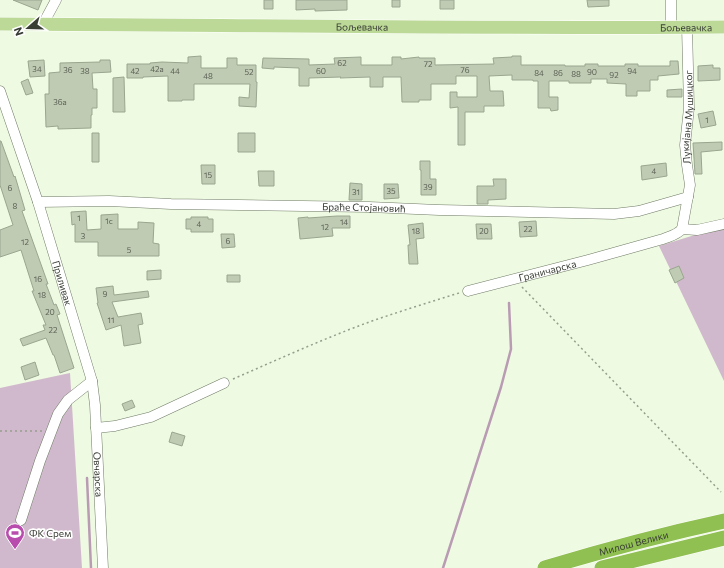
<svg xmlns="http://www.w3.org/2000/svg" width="724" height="568" font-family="Commissioner,sans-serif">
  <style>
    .green { fill: #d0b9cc }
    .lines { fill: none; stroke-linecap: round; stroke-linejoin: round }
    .stream { stroke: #b99bb4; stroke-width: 2.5 }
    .building { fill: #c0cbb4; stroke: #9aa68f }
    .minor-casing { stroke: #707b66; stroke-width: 11 }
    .major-casing { stroke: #fff; stroke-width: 14 }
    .highway-casing { stroke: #fff; stroke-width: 16 }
    .path { stroke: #969e8d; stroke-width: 1.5; stroke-dasharray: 2 3; stroke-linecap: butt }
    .minor { stroke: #fff; stroke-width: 10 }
    .major { stroke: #bcd997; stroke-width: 13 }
    .highway { stroke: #90bf52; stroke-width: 15 }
    .labels { text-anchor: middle; stroke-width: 3.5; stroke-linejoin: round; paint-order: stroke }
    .number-label { font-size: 8px; fill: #5b6155 }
    .street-label { font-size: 10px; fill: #393e35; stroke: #fff }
    .poi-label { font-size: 10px; fill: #393e35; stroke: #fff; text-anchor: start }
  </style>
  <rect width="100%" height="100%" fill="#eefae2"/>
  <path class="green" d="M724 226V381L659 246Z
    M70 373 82 568H0V388Z"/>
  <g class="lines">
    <path class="stream" d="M87 478 91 568
      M443 568 501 387 511 349 509 303"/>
  </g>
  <path class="building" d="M13 0H42L38 10Z
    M264 0H273V9H264Z
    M296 0H347V10L315 11V9L296 10Z
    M392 0H400V7H392Z
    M440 0H454V9H440Z
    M587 0H609V6L588 7Z
    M201 56V68H227V58H237V65H256V82H257L256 107 239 106V97L249 98 250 84H194V100H182V101H168V76L143 77V78H127V64H150V63L162 62 188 63V57Z
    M512 56H521V65H565V66H585V64H598V66H625V64H638V66H670V61H678L679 74 658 76V80H650V91H637V96H626V84L607 83V79H591V83H569V81H549V97H558V110L551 111 550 108H538V81H533V80H512V75L489 76 490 91H503L504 106H484V112H465V145H458V107L450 108V92H457V97H477V76H456V84H431V100H419V102H402L401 77H383V87H370V77L340 78 341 77 309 78V86H299V68L274 67V69L262 68 263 58 309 59V65L335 64 334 58 361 57V65H392V57H401V59L419 57V58H435V65L494 64 493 58 512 57Z
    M44 60 45 76 30 77 28 61Z
    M100 60H110L111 72 92 73 93 89H97V108H92V115H91V128L58 129V126L46 127 45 94H49V73L60 72V63L100 62Z
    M713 65V68H720V80L698 81V66Z
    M124 77 125 112H113V78Z
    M28 79 33 93 26 95 21 82Z
    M682 89V97H667V90Z
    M713 111 716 125 701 128 698 114Z
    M92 133H99V162H92Z
    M238 133H255V152H238Z
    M0 141H1L14 177 15 176 25 210 22 211 48 284H46L54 305 56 304 60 314 57 315 74 368 60 373 54 355H53L46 338 23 346 20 339 45 330 43 325H46L32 291H34L21 250 0 257V230L13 225 0 185Z
    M722 142V150L701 152 702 174H695L693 143Z
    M420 161H430V179H436V195H421V170H420Z
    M666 163 667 176 642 180 641 166Z
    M201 165H215V184H202Z
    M258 171H274V186H259Z
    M493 179H506V199L488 200V204H477V186H494Z
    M350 183 362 184V200H349Z
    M384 184H398L399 198 384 199Z
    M86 211 87 230 101 229V215L118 214V229H138V222L154 223 153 243 159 244V256H98V242H75V224L72 225 71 212Z
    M337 216H350V228H332L333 236 300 239 298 218 308 217V218Z
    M191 217H208V219H213V232H191V229H186V219H191Z
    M536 221 537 236 520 237 519 222Z
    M423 223 424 238 416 239 418 264H409L408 245H410L408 225Z
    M476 224H491L492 239H477Z
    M221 234H234L235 247 222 248Z
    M679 266 684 278 675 283 669 270Z
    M161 270V279L147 280V271Z
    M227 275H240V282H227Z
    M113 286 114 295 148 291 149 297 112 302 118 317 141 313 143 324 138 325 141 343 124 346 121 325 106 330 97 303H98L96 288Z
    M35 362 39 375 25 380 21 367Z
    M132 400 135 407 125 411 122 404Z
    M172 432 185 436 182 446 169 442Z"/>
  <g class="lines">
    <g class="minor-casing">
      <g id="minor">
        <path d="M43 24 56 0"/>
        <path d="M671 27V0"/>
        <path id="s1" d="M0 91 38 202 92 381 95 405 103 568"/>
        <path id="s2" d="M38 202 109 201 171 204 369 207 439 210 614 214 639 211 688 197"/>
        <path id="s3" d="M682 229 690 185 687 165 685 145 689 108 687 27"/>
        <path id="s4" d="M468 291 588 260 663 239C670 236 677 235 682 229L697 230 724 224"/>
        <path d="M96 428 115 426 151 417 224 383"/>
        <path d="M21 520 40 461 58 414 68 400 92 381"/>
      </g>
    </g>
    <g class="major-casing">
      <g id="major">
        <path id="s5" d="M0 24C241 25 483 29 724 27"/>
      </g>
    </g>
    <g class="highway-casing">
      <g id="highway">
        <path id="s6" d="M545 568C604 550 664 534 724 521"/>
        <path d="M602 568 724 538"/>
      </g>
    </g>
    <path class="path" d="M522 287 721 492
      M233 379C279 359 325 338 372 321 401 311 430 302 459 293
      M0 431H42"/>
    <use href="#minor" class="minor"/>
    <use href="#major" class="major"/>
    <use href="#highway" class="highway"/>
  </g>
  <defs>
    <g id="stadium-pin" transform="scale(1)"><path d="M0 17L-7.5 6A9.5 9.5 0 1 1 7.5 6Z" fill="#b84dae" stroke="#fff"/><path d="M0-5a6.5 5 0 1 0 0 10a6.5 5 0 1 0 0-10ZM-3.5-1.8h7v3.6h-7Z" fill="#fff"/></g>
  </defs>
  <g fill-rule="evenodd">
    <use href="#stadium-pin" x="15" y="533"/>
  </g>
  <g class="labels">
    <g class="number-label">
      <text x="342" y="66">62</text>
      <text x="428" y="67">72</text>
      <text x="37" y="72">34</text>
      <text x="157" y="72">42a</text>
      <text x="68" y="73">36</text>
      <text x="465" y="73">76</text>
      <text x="85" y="74">38</text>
      <text x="135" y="74">42</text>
      <text x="175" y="74">44</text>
      <text x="321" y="74">60</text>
      <text x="632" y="74">94</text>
      <text x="249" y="75">52</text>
      <text x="592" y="75">90</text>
      <text x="539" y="76">84</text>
      <text x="558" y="76">86</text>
      <text x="576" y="77">88</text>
      <text x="614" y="78">92</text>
      <text x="208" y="79">48</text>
      <text x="60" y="105">36a</text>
      <text x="707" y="123">1</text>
      <text x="654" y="174">4</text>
      <text x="208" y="178">15</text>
      <text x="428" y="190">39</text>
      <text x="10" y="191">6</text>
      <text x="391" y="194">35</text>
      <text x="356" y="195">31</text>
      <text x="15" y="209">8</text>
      <text x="79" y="221">1</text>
      <text x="109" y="224">1c</text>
      <text x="344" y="225">14</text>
      <text x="199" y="227">4</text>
      <text x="325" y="230">12</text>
      <text x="528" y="232">22</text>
      <text x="416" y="234">18</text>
      <text x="484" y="234">20</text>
      <text x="83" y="239">3</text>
      <text x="228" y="244">6</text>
      <text x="25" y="245">12</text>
      <text x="129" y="253">5</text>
      <text x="38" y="282">16</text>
      <text x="105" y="297">9</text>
      <text x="42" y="298">18</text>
      <text x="50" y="315">20</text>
      <text x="111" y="323">11</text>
      <text x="53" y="333">22</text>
    </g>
    <g class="street-label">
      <text dy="4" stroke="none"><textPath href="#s5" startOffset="362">Бољевачка</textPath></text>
      <text dy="4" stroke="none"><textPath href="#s5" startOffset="686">Бољевачка</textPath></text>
      <text dy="4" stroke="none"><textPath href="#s3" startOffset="113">Лукијана Мушицког</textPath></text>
      <text dy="4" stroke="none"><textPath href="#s2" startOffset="326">Браће Стојановић</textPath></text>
      <text dy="4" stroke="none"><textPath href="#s4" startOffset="82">Граничарска</textPath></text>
      <text dy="4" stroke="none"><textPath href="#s1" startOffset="202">Приливак</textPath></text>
      <text dy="4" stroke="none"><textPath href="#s1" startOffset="398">Овчарска</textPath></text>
      <text dy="4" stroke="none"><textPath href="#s6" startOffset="92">Милош Велики</textPath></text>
    </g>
    <g class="poi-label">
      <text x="29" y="537">ФК Срем</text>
    </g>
  </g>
  <g transform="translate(28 28) rotate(250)" stroke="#ffffff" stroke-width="3" paint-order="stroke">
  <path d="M0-3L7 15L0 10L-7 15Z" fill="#393e35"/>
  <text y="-6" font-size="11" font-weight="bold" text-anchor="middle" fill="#393e35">N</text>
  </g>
</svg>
